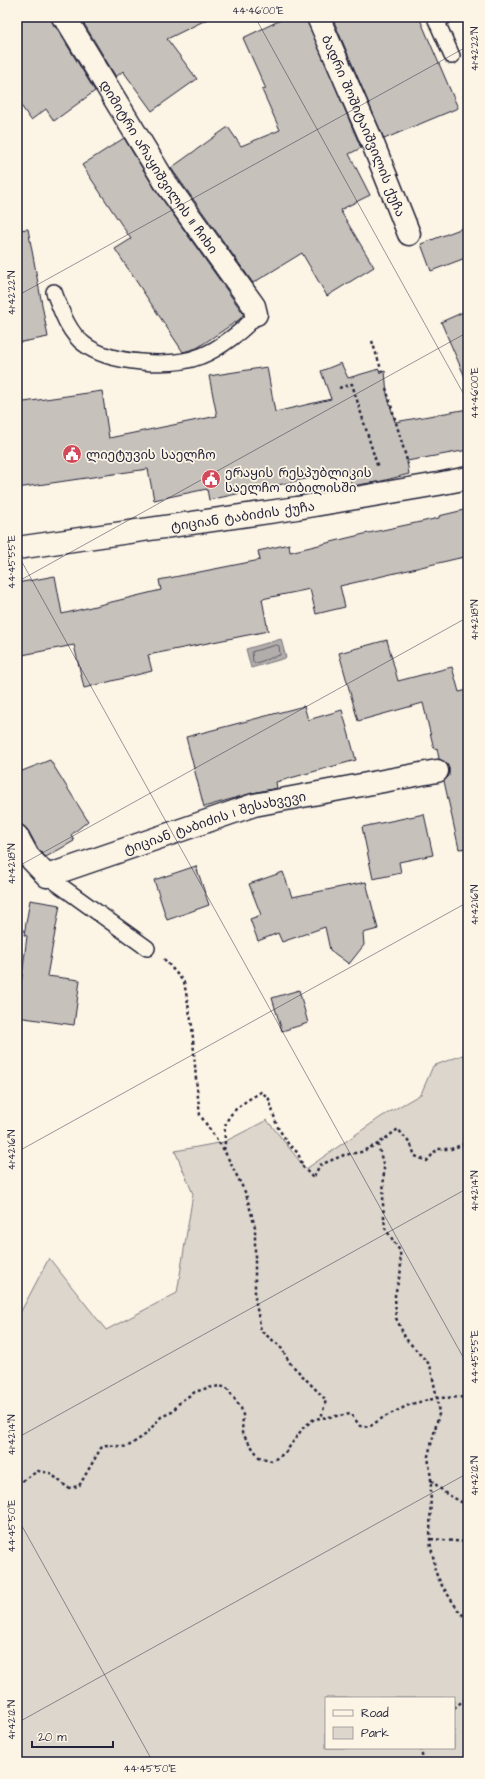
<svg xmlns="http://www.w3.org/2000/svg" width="485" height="1779" font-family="'Architects Daughter','Noto Sans Georgian',sans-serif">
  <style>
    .green { fill: #dcd6cc; stroke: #7f7c84; fill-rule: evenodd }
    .water { fill: #b2adab; stroke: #78757e }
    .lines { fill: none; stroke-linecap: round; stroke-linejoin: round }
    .shore { stroke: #5c5a68; stroke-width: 1 }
    .building { fill: #c6c1bb; stroke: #22223b }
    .lane-casing { stroke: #22223b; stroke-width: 18 }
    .street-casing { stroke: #22223b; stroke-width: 25 }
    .path { stroke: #22223b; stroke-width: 2.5; stroke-dasharray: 3 3; stroke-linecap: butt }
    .lane { stroke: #fcf5e5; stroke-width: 15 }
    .street { stroke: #fcf5e5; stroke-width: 22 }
    .ticks { fill: none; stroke: #22223b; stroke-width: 1; stroke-opacity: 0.45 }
    .labels { text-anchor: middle; stroke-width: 3.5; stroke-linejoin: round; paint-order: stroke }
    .street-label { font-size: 13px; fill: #22223b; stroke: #fcf5e5 }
    .poi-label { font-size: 13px; fill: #22223b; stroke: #fcf5e5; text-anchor: start }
    .neatline { fill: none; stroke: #22223b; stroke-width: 1.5 }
    .ticks-label { font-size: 10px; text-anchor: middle; fill: #22223b }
  </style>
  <rect width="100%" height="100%" fill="#fcf5e5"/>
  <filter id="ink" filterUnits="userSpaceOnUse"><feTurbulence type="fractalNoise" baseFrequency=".025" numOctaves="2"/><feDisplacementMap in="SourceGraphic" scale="8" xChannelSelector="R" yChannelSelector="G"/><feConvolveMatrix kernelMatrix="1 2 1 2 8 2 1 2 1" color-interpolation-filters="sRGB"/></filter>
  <g filter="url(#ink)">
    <path class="green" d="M468 1053V1762H17V1319L49 1258 106 1330 177 1293 193 1194 175 1151 224 1142 267 1120 306 1169 381 1117 421 1094 433 1066ZM326 1698H454V1748H326Z"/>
    <path class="water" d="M281 639 286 658 251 668 246 649Z"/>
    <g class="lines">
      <path class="shore" d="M277 645 279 646 280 655 256 663 253 662 252 652Z"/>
    </g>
    <path class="building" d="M17 17H51L54 26 58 30 95 91 54 121 46 109 31 120 17 100Z
      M80 17H212L167 39 197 79 152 111 123 71 116 77Z
      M287 17H306L361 148 349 154 370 195 340 210 374 267 327 296 302 253 253 283 171 168 228 127 241 146 280 130 262 90 266 89 243 38Z
      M332 17H419L458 108 384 139Z
      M124 138 155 189 243 313V315L240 319 197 348 183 352 115 249 131 239 82 165Z
      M468 226V257L431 271 421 244Z
      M28 229 48 337 17 343V230Z
      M468 310V384L441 322Z
      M341 363 348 378 379 369 380 373 385 371 387 394 395 422 468 409V450L407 461 409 474 382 481 352 486 347 470 209 500 207 489 154 500 148 469 17 488V403L102 391 109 438 217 416 209 376 267 367 275 412 331 399 321 371Z
      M468 509V556L340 586 345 607 316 614 310 589 262 599 268 631 148 655 152 671 84 688 74 645 17 656V583L55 576 62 614 161 590 159 580 260 560 258 551 289 544 290 552 364 534 439 518V516Z
      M387 640 398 681 452 667 459 692 468 690V848L459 849 444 781 449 776V768L446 763 439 759 437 748 434 749 423 703 358 721 339 653Z
      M304 706 308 720 342 710 356 760 276 782 277 788 252 793 204 807 186 737Z
      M50 760 88 821 71 835 74 841 46 857 38 849 28 830 22 825 17 816V773Z
      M424 814 433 855 399 862 401 873 373 879 362 827Z
      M196 866 209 905 167 920 154 880Z
      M283 872 292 897 366 882 378 929 363 933 364 945 349 964 330 950 325 927 282 942 278 933 258 941 250 919 261 915 249 884Z
      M30 900 60 905 47 976 80 980 74 1025 17 1017 27 936 24 935Z
      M299 990 308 1023 282 1031 272 998Z"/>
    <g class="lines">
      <g class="lane-casing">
        <path id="lane" d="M444 17 436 20 452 56
          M54 292C61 310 68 332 84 344 109 364 172 368 201 356 217 350 248 328 256 314
          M47 876 147 948"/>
      </g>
      <g class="street-casing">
        <g id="street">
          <path id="s1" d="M63 17 68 22 165 182 254 306 256 314"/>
          <path id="s2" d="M318 17 371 139 409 234"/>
          <path id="s3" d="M17 548 297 508 438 484 468 478"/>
          <path id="s4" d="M17 836 28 856 47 876 254 805 437 771"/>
        </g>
      </g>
      <path class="path" d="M372 341 382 372
        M339 388 352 384 378 468
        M386 388 408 464
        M164 959 184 982 192 1026 196 1079 200 1115 224 1150 246 1194 255 1227V1298L261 1331 280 1346 290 1363 326 1400 321 1418
        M378 1144 384 1168 383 1204 385 1228 400 1251 401 1270 395 1295 396 1318 406 1339 430 1365 437 1398 439 1414 428 1456 431 1479 430 1542 434 1561 435 1571 441 1584 458 1610 468 1620
        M224 1150C226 1142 224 1135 225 1128 227 1111 248 1100 261 1092L263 1093 269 1099 277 1126 289 1145 298 1153 303 1167 313 1178 320 1165 344 1155 361 1152 378 1144 398 1129 411 1145 415 1156 427 1161 437 1149H451L464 1144H468
        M431 1480 445 1493 465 1504 468 1502
        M17 1484 38 1471 50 1473 68 1488 79 1486 101 1448 106 1445 127 1447 145 1435 161 1417 172 1412 181 1401 195 1392 207 1388 220 1386 227 1388 241 1408 243 1415 242 1433 259 1457 272 1461 285 1453 303 1428 314 1419 351 1414 360 1426 369 1427 384 1417 411 1404 437 1398 468 1397
        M431 1539 468 1542
        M454 1708 464 1700 468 1693
        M421 1748 423 1762"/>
      <use href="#lane" class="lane"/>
      <use href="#street" class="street"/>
    </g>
  </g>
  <path class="ticks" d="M255 17 468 402M17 296 468 46M17 553 468 1366M17 582 468 332M17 867 468 617M17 1152 468 902M17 1438 468 1188M17 1517 153 1762M17 1723 468 1473M462 1762 468 1759"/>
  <defs>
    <g id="civic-disc" transform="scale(1)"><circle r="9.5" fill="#d1495b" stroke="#fcf5e5"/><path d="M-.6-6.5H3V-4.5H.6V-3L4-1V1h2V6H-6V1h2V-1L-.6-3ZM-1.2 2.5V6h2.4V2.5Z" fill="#fff"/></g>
  </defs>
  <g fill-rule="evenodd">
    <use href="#civic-disc" x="72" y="454"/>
    <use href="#civic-disc" x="211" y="479"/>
  </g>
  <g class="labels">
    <g class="street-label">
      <text dy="5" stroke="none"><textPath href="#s2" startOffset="118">ბადრი შოშიტაიშვილის ქუჩა</textPath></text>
      <text dy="5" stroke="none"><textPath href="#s1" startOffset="178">დიმიტრი არაყიშვილის II ჩიხი</textPath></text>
      <text dy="5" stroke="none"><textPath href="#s3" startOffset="228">ტიციან ტაბიძის ქუჩა</textPath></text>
      <text dy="5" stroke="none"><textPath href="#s4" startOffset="227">ტიციან ტაბიძის I შესახვევი</textPath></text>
    </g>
    <g class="poi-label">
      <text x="86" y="459">ლიეტუვის საელჩო</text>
      <text x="225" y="477">ერაყის რესპუბლიკის<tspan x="225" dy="15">საელჩო თბილისში</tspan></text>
    </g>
  </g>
  <rect width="485" height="1779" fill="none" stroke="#fcf5e5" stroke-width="44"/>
  <rect x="325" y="1697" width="130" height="52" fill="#fcf5e5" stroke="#a5a1a1"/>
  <rect x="333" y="1710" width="20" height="6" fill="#fcf5e5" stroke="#a5a1a1"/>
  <text x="361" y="1717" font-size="12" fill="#22223b">Road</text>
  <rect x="333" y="1727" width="20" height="12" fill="#dcd6cc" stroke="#a5a1a1"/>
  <text x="361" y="1737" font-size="12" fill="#22223b">Park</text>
  <path d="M32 1741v6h81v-6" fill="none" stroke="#22223b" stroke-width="2"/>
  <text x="38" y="1741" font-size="12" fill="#22223b" stroke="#fcf5e5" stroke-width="3" paint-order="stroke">20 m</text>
  <rect x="22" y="22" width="441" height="1735" class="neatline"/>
  <g class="ticks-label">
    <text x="258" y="14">44°46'00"E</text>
    <text transform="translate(474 49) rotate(-90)" y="4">41°42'22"N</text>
    <text transform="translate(11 293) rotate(-90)" y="4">41°42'22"N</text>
    <text transform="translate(474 393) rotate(-90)" y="4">44°46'00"E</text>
    <text transform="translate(11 562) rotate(-90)" y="4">44°45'55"E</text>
    <text transform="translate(474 620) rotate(-90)" y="4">41°42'18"N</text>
    <text transform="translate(11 864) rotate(-90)" y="4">41°42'18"N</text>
    <text transform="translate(474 905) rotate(-90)" y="4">41°42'16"N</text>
    <text transform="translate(11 1150) rotate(-90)" y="4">41°42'16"N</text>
    <text transform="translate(474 1191) rotate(-90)" y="4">41°42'14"N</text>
    <text transform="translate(474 1357) rotate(-90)" y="4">44°45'55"E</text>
    <text transform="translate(11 1435) rotate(-90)" y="4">41°42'14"N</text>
    <text transform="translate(474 1476) rotate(-90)" y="4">41°42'12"N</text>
    <text transform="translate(11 1526) rotate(-90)" y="4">44°45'50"E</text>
    <text transform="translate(11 1720) rotate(-90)" y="4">41°42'12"N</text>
    <text x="150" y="1772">44°45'50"E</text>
  </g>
</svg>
